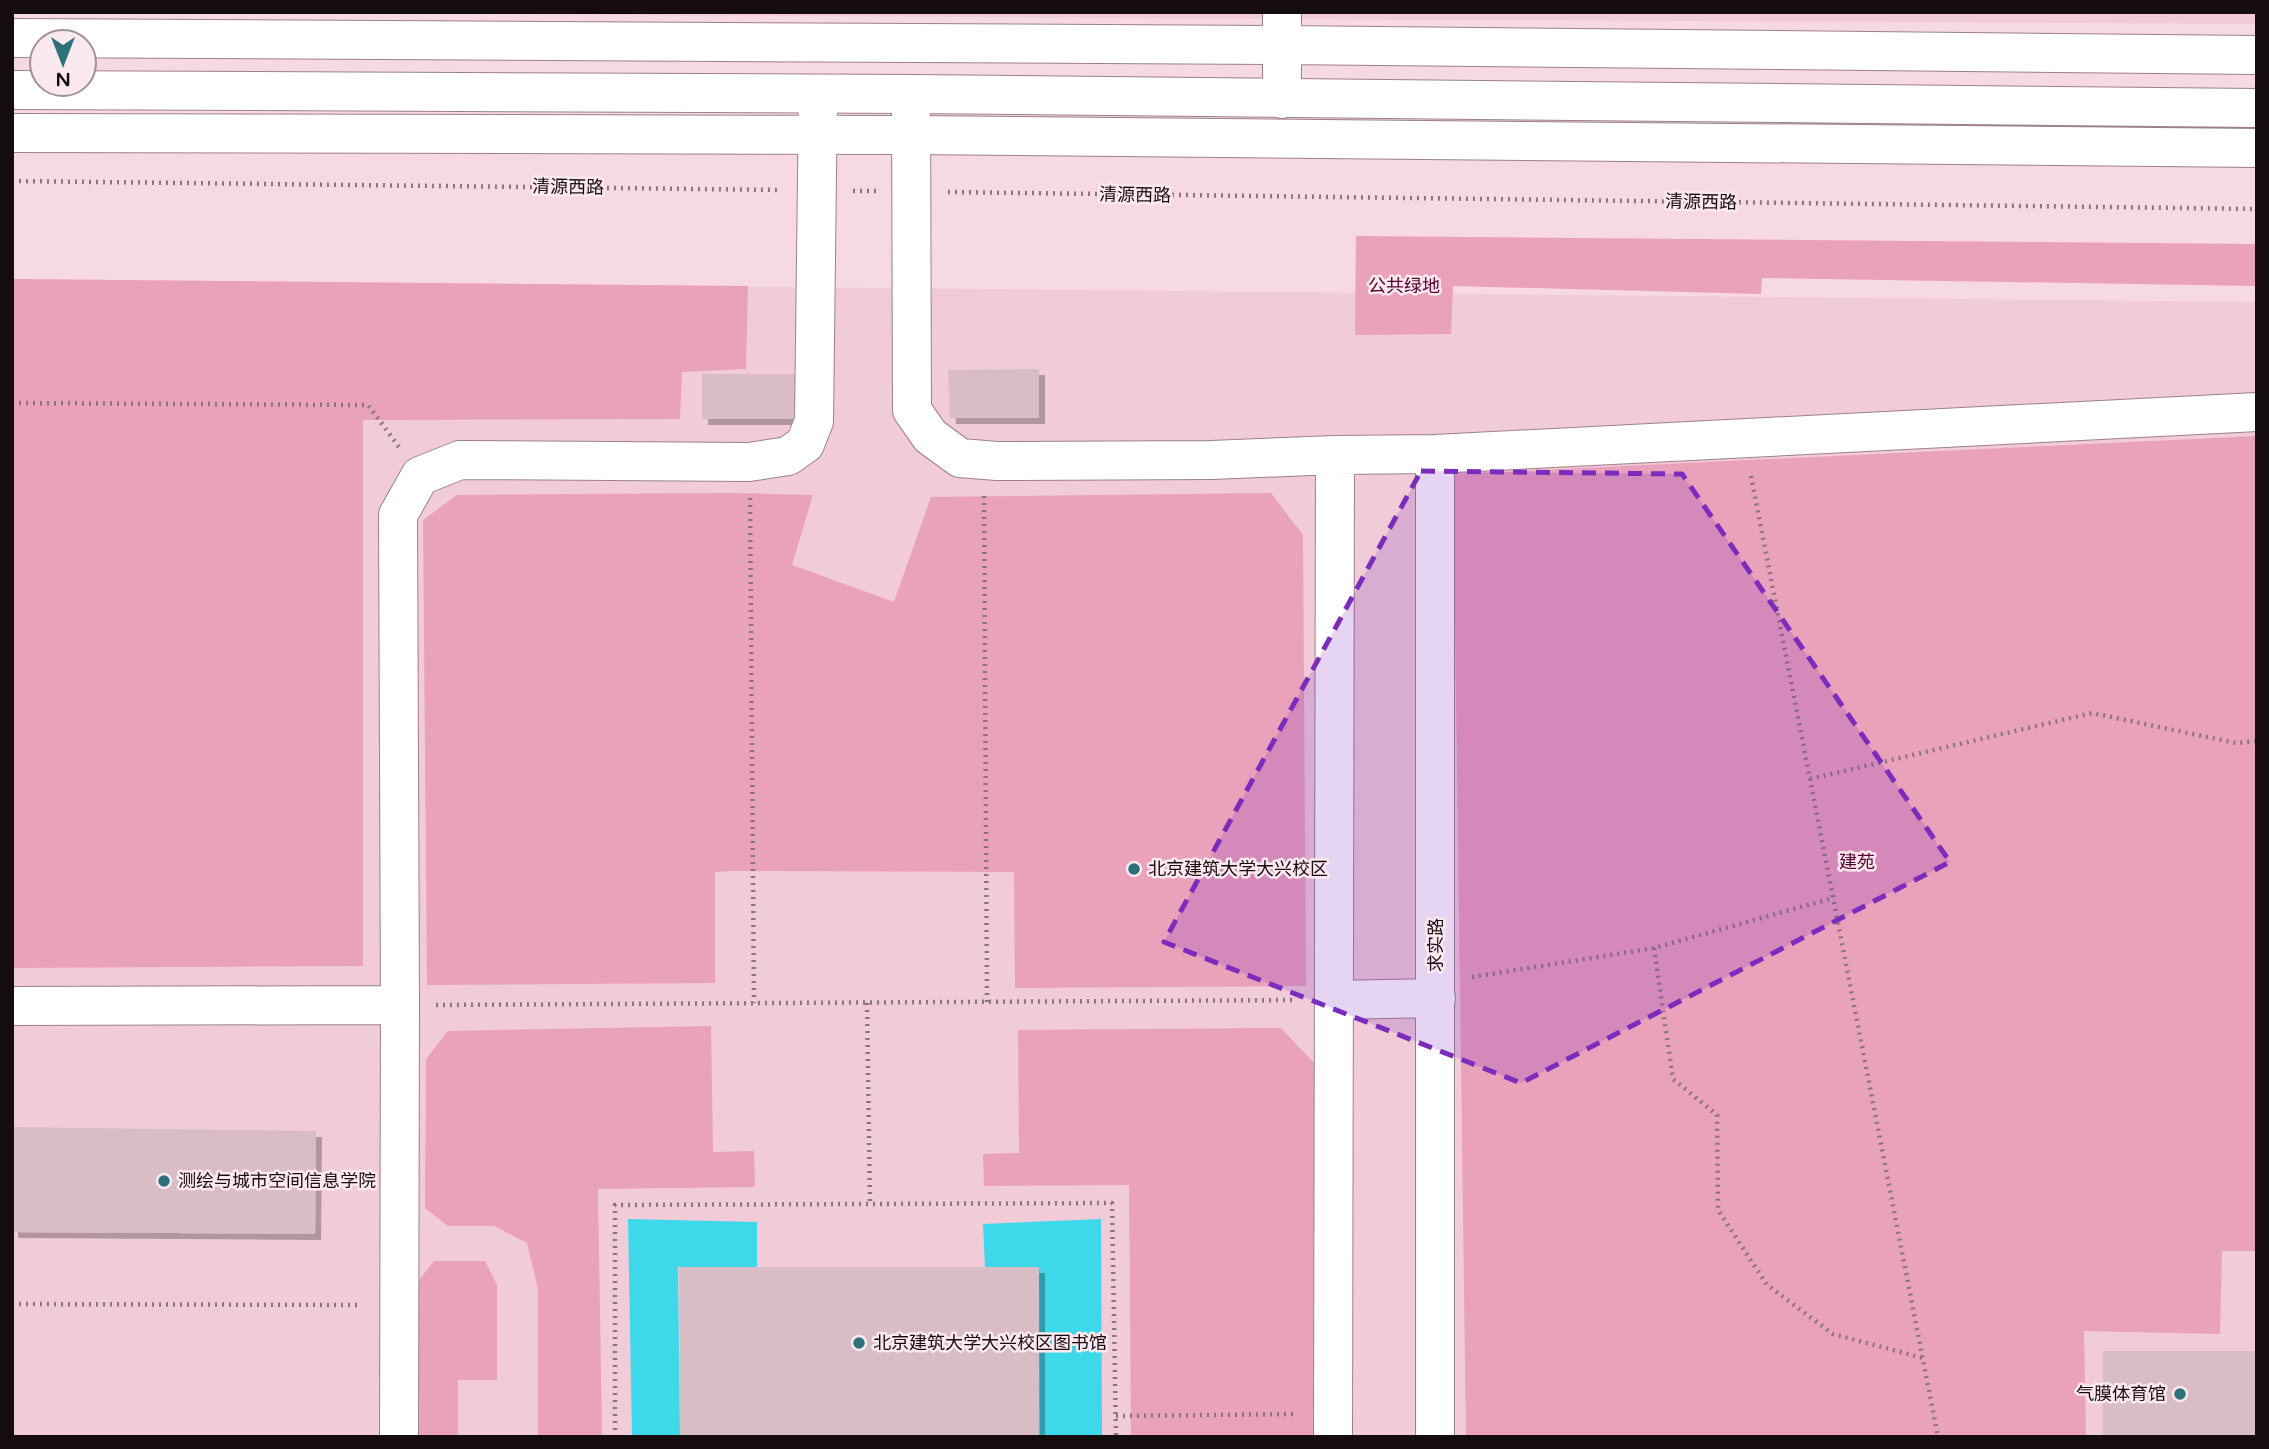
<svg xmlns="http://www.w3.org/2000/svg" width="2269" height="1449" font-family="'Varela Round','Noto Sans SC',sans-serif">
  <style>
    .built { fill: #f1ccd8 }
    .green { fill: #eaa1ba }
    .water { fill: #3dd9eb }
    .building { fill: #d9bdc5; filter: url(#shadow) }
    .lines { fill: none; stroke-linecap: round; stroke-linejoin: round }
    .minor-casing { stroke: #9c818a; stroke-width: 40 }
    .major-casing { stroke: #9c818a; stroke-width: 40 }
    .path { stroke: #89767c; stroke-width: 4.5; stroke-dasharray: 2 5; stroke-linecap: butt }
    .minor { stroke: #fff; stroke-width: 38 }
    .major { stroke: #fff; stroke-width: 38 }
    .marked { fill: #7b2cbf; fill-opacity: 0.2; stroke: #7b2cbf; stroke-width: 5; stroke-dasharray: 14 9; stroke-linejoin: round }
    .poi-dot { fill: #2b737c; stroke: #fbe9ef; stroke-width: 2.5 }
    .labels { text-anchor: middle; stroke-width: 5; stroke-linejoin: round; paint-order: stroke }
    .street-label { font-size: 18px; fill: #150c0f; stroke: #fbe9ef }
    .park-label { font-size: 18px; fill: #59002e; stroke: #fbe9ef }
    .poi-label { font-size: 18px; fill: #150c0f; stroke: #fbe9ef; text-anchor: start }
  </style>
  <defs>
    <filter id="shadow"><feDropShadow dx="6" dy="6" stdDeviation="0" flood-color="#0004"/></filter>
  </defs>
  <rect width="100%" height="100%" fill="#f6d9e2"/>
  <path class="built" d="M157 12H2257V24L1282 19Z
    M12 279 2257 302V1437H12Z"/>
  <path class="green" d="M1356 236 2257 244V286L1762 278 1761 294 1453 286 1451 334 1355 335Z
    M12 279 748 286 746 369 682 372 680 419 363 420V966L12 968Z
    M2257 436V1251H2222L2220 1334 2084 1331 2086 1437H1466L1453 474Z
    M727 493 813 495 792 565 894 602 931 497 1271 493 1303 535 1306 986 1015 988 1014 872 732 871 715 872V983L427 985 423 520 457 495Z
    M711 1026 713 1152 754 1151 755 1187 598 1189 602 1437H538V1289L527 1243 494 1226H448L425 1208 426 1059 448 1031Z
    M1281 1028 1315 1064 1313 1437H1131L1129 1185 984 1186 983 1154 1019 1153 1018 1030Z
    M434 1261H485L497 1285V1380H458V1437H416L415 1285Z"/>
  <path class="water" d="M628 1219 757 1222V1267H678L680 1437H632Z
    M1101 1219 1102 1437H1040L1039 1267H985L983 1224Z"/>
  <path class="building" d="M1039 369V418H950L948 370Z
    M702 374H798V419H702Z
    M12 1127 316 1131 315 1234 12 1232Z
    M679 1267H1039V1437H680Z
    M2103 1351H2257V1437H2103Z"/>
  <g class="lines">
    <g class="minor-casing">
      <path id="minor" d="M1282 12V99
        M12 38 1282 45 2257 55
        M911 94 912 410 930 436 960 458 997 461 1211 460 1335 455 1435 454 2257 412
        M1334 1000 1436 998
        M12 1006 400 1005
        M399 1437 400 1005 398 515 420 476 460 460 749 462 788 456 805 444 814 421 818 94
        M1333 1437 1335 455
        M1435 1437V454"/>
    </g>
    <g class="major-casing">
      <path id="major" d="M12 90 911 94 2257 108
        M12 133 912 135 2257 148"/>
    </g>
    <path class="path" d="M12 181 781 190
      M853 191H876
      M948 192 2257 209
      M12 403 368 405 399 447
      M1751 476 1938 1437
      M984 496 987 1002
      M750 498 754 1003
      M1810 779 2092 713 2236 743 2257 741
      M1654 948 1673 1079 1717 1115 1718 1210 1767 1285 1833 1334 1923 1358
      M1472 977 1654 948 1833 898
      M867 1003 870 1204
      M436 1005 1296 1000
      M12 1304 361 1305
      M1116 1416 1297 1414
      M615 1437V1205L1112 1203 1116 1437"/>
    <use href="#minor" class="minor"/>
    <use href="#major" class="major"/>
  </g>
  <path class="marked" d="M1421 471 1682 474 1950 862 1521 1083 1164 942Z"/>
  <g class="poi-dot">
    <circle cx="1134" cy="869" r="7"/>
    <circle cx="164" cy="1181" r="7"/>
    <circle cx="859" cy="1343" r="7"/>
    <circle cx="2180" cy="1394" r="7"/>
  </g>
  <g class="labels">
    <g class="street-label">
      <text transform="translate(568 187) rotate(1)" y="6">清源西路</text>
      <text transform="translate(1135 195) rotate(1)" y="6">清源西路</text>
      <text transform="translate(1701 202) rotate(1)" y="6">清源西路</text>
      <text transform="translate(1436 945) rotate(-90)" y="6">求实路</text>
    </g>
    <g class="park-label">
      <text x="1404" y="292">公共绿地</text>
      <text x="1857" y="868">建苑</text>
    </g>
    <g class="poi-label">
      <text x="1148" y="875">北京建筑大学大兴校区</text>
      <text x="178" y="1187">测绘与城市空间信息学院</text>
      <text x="873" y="1349">北京建筑大学大兴校区图书馆</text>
      <text x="2166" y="1400" text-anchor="end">气膜体育馆</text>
    </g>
  </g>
  <rect width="2269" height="1449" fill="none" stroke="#150c0f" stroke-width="28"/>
  <g transform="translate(63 63) rotate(180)"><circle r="33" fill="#fbe9ef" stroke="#9f9195" stroke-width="2"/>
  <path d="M0-5L12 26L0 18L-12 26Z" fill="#2b737c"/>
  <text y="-10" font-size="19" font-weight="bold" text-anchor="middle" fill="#150c0f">N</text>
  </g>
</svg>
